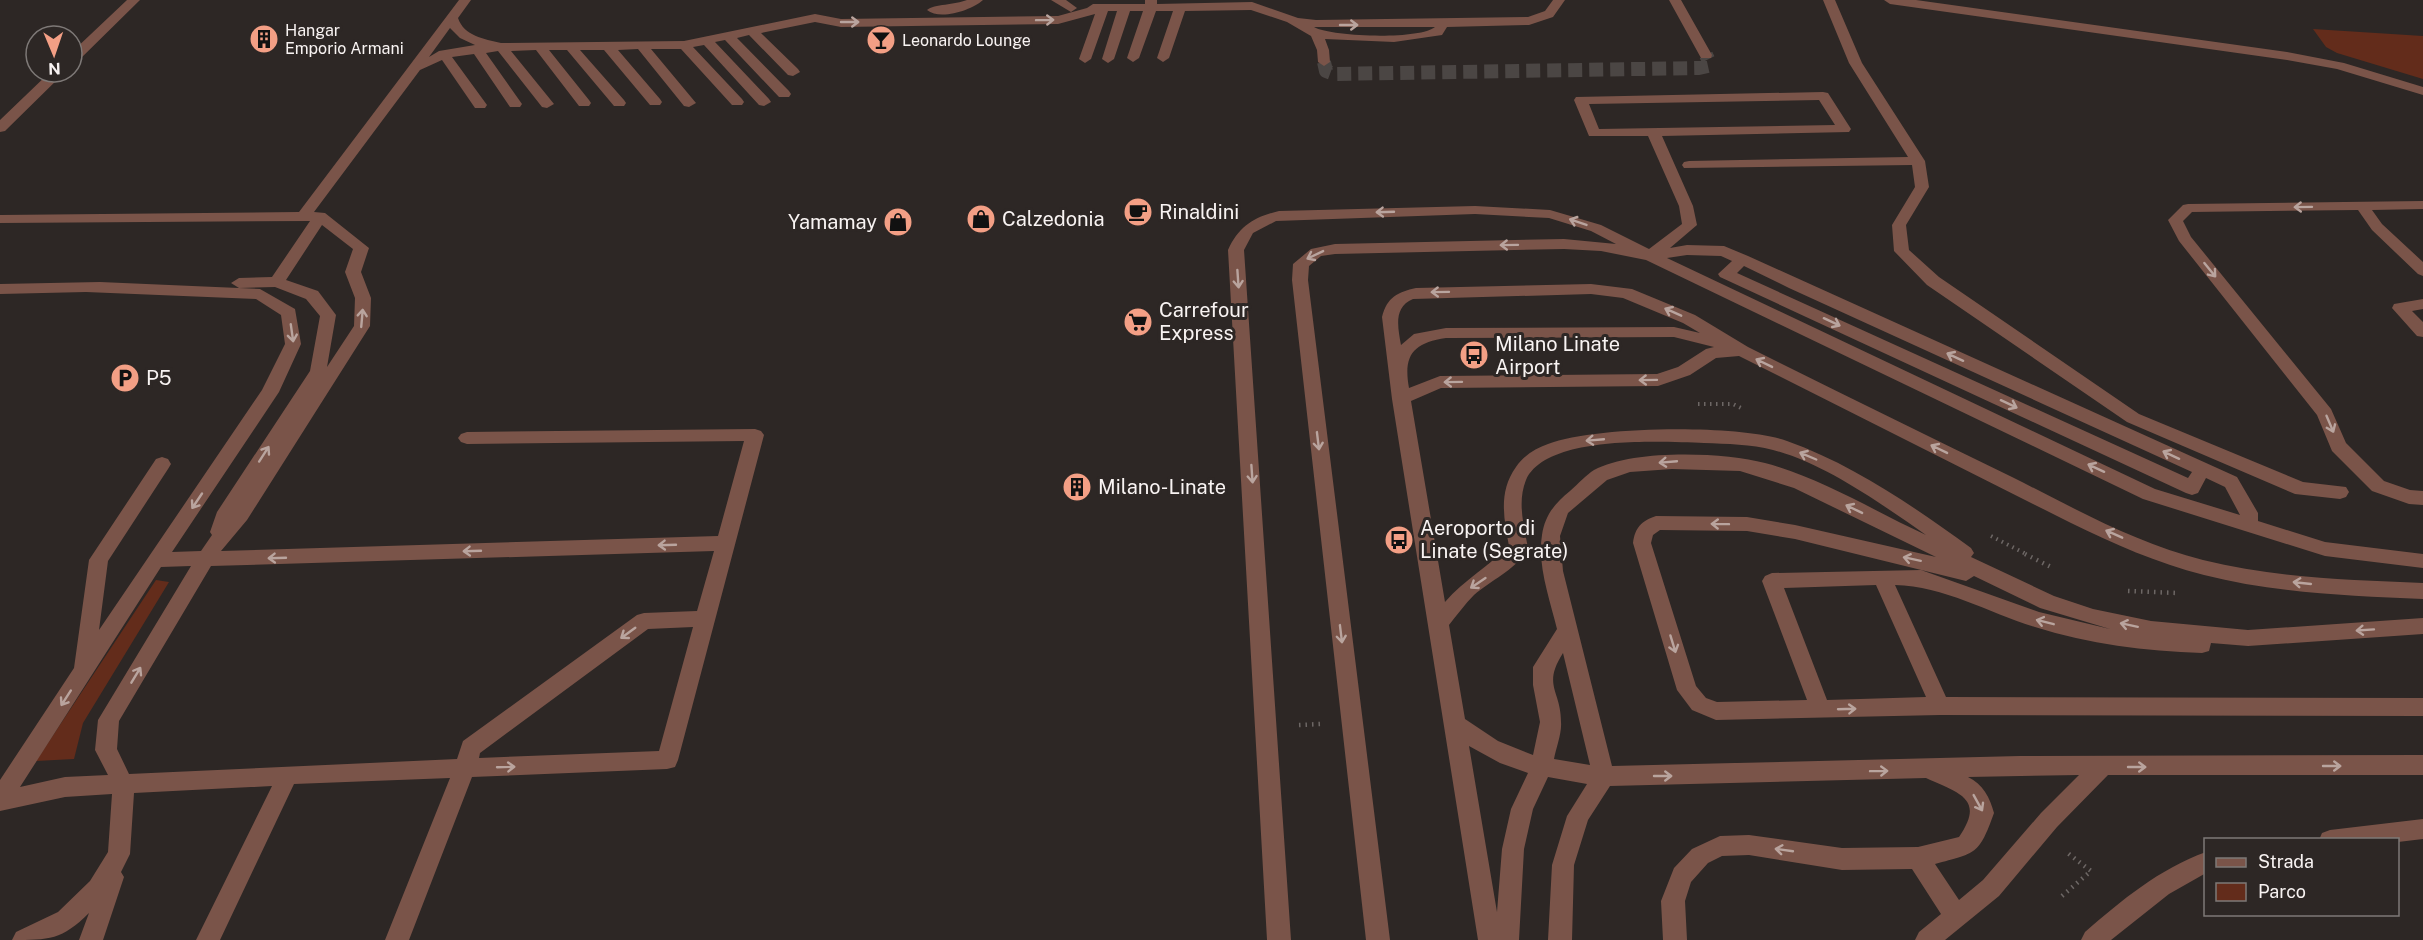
<svg xmlns="http://www.w3.org/2000/svg" width="2423" height="940" font-family="'Public Sans',sans-serif">
  <style>
    .green { fill: #632c1b }
    .lines { fill: none; stroke-linecap: round; stroke-linejoin: round }
    .minor-tunnel { stroke: #4b4644; stroke-width: 14; stroke-dasharray: 14 7; stroke-linecap: butt }
    .path-far1 { stroke: #6d6765; stroke-width: 4; stroke-dasharray: 1.5 4.5; stroke-linecap: butt }
    .path { stroke: #6d6765; stroke-width: 4.5; stroke-dasharray: 1.5 5; stroke-linecap: butt }
    .minor { fill: #7a5449; fill-rule: evenodd }
    .oneway { stroke: #b9a49e }
    .labels { text-anchor: middle; stroke-width: 6; stroke-linejoin: round; paint-order: stroke }
    .far-poi-label { font-size: 16px; fill: #f8f3f2; stroke: #2d2725; text-anchor: start }
    .poi-label { font-size: 20px; fill: #f8f3f2; stroke: #2d2725; text-anchor: start }
  </style>
  <rect width="100%" height="100%" fill="#2d2725"/>
  <path class="green" d="M2313 29 2423 36V79L2337 53 2326 47Z
    M156 580 169 582 83 723 74 759 36 761Z"/>
  <g class="lines">
    <path class="minor-tunnel" d="M1324 62 1326 71 1334 74 1699 68 1708 66 1709 61 1706 55"/>
    <path class="path-far1" d="M1698 404H1733L1741 408
      M1991 536 2028 555"/>
    <path class="path" d="M2025 554 2053 568
      M2128 591 2177 593
      M1299 725 1321 724
      M2062 896 2091 871 2065 851"/>
    <path class="minor" d="M127 0H140L77 62 72 63V52Z
      M459 0H471L458 18C464 36 484 39 501 43L684 41 815 14 841 19 1058 16 1087 8 1093 4H1145V0H1157V4L1252 2 1298 18 1316 20 1528 17 1545 11 1553 0H1565L1553 17 1529 25 1447 27 1442 35 1394 42 1325 39 1329 50 1330 62 1324 66 1318 62 1317 50 1311 36 1287 22 1251 10 1185 11 1169 58 1163 62 1157 58 1173 11H1156L1139 58 1133 62 1127 58 1143 11H1130L1114 59 1108 63 1102 59 1117 11H1108L1091 59 1085 63 1079 59 1095 14 1058 24 841 27 815 22 761 33 798 69 800 72 793 76 788 75 749 35 737 38 789 91 791 94 789 97H779L725 40 715 42 769 99 771 102 764 106 759 105 704 45 693 47 742 99 744 102 742 105H732L681 49H651L696 103 689 107 684 106 638 49 618 50 660 99 662 102 660 105H650L604 50H580L624 100 626 103 624 106H614L567 50H549L589 100 591 103 589 106H579L536 50 511 51 554 104 547 108 542 107 498 51 486 53 522 104 520 107H510L474 54 452 57 487 105 485 108H475L442 60 420 70 314 212 325 213 369 248 361 272 371 298 370 326 247 520 221 551 718 536 744 441 467 444 461 442 458 438 461 434 467 432 755 429 761 431 764 435 678 760 675 767 667 769 472 777 409 940H385L450 778 294 784 220 940H196L272 786 134 793 130 854 121 872 124 877 103 940H79L89 913C62 940 49 940 12 940L16 932 58 912 90 881 108 852 112 794 65 797 0 811V780L74 668 89 560 156 459 162 457 168 459 171 464 168 469 108 561 99 630 262 390 285 344 281 315 256 299 86 292 0 294V284L100 282 260 289 295 309 301 344 279 392 172 552 201 551 212 535 210 532 217 512 310 371 320 316 306 299 275 287 239 288 231 283 239 278 272 277 310 221 0 223V215L299 212ZM1314 27H1435C1420 40 1331 37 1314 27ZM450 28 460 38 475 45 439 51 429 57ZM322 225 353 249 345 272 355 298 354 326 327 367 336 315 318 291 286 280ZM714 551 697 611 644 613 637 615 463 741 457 759 129 774 117 749 119 721 211 566ZM191 566 98 720 95 750 108 775 65 777 20 787 161 567ZM693 627 659 751 479 758 480 753 648 629Z
      M967 0H983C972 10 940 21 927 10 934 4 955 5 967 0Z
      M1051 0H1066L1077 8 1071 12Z
      M1669 0H1681L1712 55 1711 58H1701Z
      M1823 0H1835L1862 63 1925 161 1929 187 1906 225 1909 250 1939 277 2139 414 2303 482 2346 487 2349 492 2346 497 2340 499 2295 494 2127 422 1927 285 1894 251 1892 225 1915 187 1912 165 1684 168 1682 165 1684 162 1689 161 1908 157 1849 63Z
      M1884 0H1916L2287 52 2344 63 2423 87V95L2337 69 2287 60 1890 4Z
      M50 72H65L5 131 0 132V120Z
      M1823 92 1828 93 1851 129 1849 132 1662 136 1693 206 1697 225 1670 248 1687 245 1724 246 1748 256 2237 477 2258 513V521L2325 542 2423 554V568L2325 556 2143 499 1646 260 1601 251 1564 249 1335 254 1321 256 1309 266 1308 280 1390 940H1366L1292 280 1293 264 1311 249 1335 244 1564 239 1616 244 1591 231 1549 218 1475 214 1276 221 1253 233 1244 250 1291 940H1267L1228 250C1239 226 1254 217 1279 211L1475 206 1550 210 1601 225 1649 249 1682 224 1679 206 1648 136H1589L1574 100 1576 97ZM1819 100 1835 125 1599 129 1589 104ZM1687 255 1721 256 1732 261 1718 274 1720 277 2186 493 2192 495 2198 493 2206 478 2225 487 2240 515 2155 489 1667 258ZM1744 266 1789 288 2192 472 2188 478 1737 273Z
      M2423 201V209L2372 210 2382 224 2423 262V276L2418 274 2372 230 2358 210 2192 212 2183 221 2191 237 2331 409 2346 443 2384 481 2410 490 2423 491V505L2409 504 2372 491 2332 451 2317 415 2179 241 2168 220 2183 205 2188 204Z
      M1591 284 1632 289 1695 315 1748 347C1836 391 1924 434 2012 477 2074 508 2135 543 2203 560 2275 578 2349 580 2423 583V599C2350 596 2275 593 2204 575 2157 563 2114 544 2071 523L1739 356 1716 358 1690 375 1658 386 1441 388 1411 401 1445 602C1464 580 1489 566 1509 546 1504 519 1498 492 1516 467 1523 456 1536 448 1548 444 1596 426 1739 424 1787 441 1854 465 1913 506 1971 548L1974 553 1971 557 2054 596 2093 609 2151 621 2248 630 2423 618V634L2248 646 2211 643 2209 651 2202 653C2145 651 2089 644 2035 627 1989 613 1944 586 1895 585L1946 697 2423 698V716L1940 715 1716 720 1692 710 1677 690 1633 543C1635 528 1641 521 1656 516L1747 517 1795 525 1936 557 1794 488 1740 471 1672 469 1630 472 1607 480 1568 513 1560 536 1563 571 1612 766 2020 756 2423 755V775H2108L2057 827 1999 896 1945 940H1915L1919 932 1941 914 1912 869 1842 870 1749 855 1722 856 1708 863 1691 882 1685 901 1687 940H1663L1661 901 1674 868 1692 849 1720 836 1749 835 1842 848 1918 847 1959 837C1986 798 1958 793 1926 778L1610 786 1588 820 1574 865 1572 940H1548L1552 865 1567 816 1587 784 1548 777 1533 809 1524 849 1519 940H1478L1392 399 1382 317C1387 297 1398 292 1416 288ZM1591 294 1623 298 1683 323 1700 333 1674 327 1446 328 1414 334 1401 345C1398 328 1393 307 1413 299ZM1674 337 1714 347 1706 349 1678 367 1657 374 1440 376 1409 388C1403 355 1413 343 1446 338ZM1704 443C1727 444 1751 444 1773 450 1824 463 1883 505 1926 535 1874 511 1821 478 1765 463 1723 452 1633 449 1594 470 1586 475 1578 484 1570 491 1555 503 1545 515 1542 535 1537 565 1550 600 1557 629L1533 667V685L1540 722 1533 755 1498 741 1465 719 1449 625C1457 615 1465 604 1474 595 1492 579 1516 570 1528 548 1524 526 1517 502 1526 480 1547 434 1662 442 1704 443ZM1660 530 1747 531 1795 539 1966 581 1974 576 2040 608 2110 629 2039 612 1921 570 1772 573 1765 576 1762 581 1807 700 1717 702 1706 698 1696 686 1651 543 1653 535ZM1876 585 1926 697 1827 700 1784 588ZM1563 653 1590 765 1554 759C1556 748 1562 733 1561 722 1561 690 1542 686 1563 653ZM1469 746 1500 763 1528 773 1511 809 1502 849 1497 912ZM2079 775 2041 813 1983 880 1959 900 1935 864C1976 853 1979 855 1994 813 1990 798 1983 784 1968 777Z
      M2423 299V309L2412 311 2423 322V337L2417 336 2392 308 2394 304Z
      M2423 819V839L2398 842V840H2319L2322 833 2330 830Z
      M2206 852V873L2169 894 2111 940H2081L2085 932C2122 900 2159 869 2206 852Z"/>
  </g>
  <defs><path id="oneway-shaft" d="M-6 0H5M1.5-3L5.5 0L1.5 3" fill="none" stroke-width="1.6" stroke-linecap="round" stroke-linejoin="round" transform="scale(1.5)"/></defs>
  <g class="oneway">
    <use href="#oneway-shaft" transform="translate(1045 20) rotate(-1)"/>
    <use href="#oneway-shaft" transform="translate(850 22)"/>
    <use href="#oneway-shaft" transform="translate(1349 25)"/>
    <use href="#oneway-shaft" transform="translate(2303 207) rotate(179)"/>
    <use href="#oneway-shaft" transform="translate(1385 212) rotate(178)"/>
    <use href="#oneway-shaft" transform="translate(1578 222) rotate(-161)"/>
    <use href="#oneway-shaft" transform="translate(1509 245) rotate(179)"/>
    <use href="#oneway-shaft" transform="translate(1315 255) rotate(154)"/>
    <use href="#oneway-shaft" transform="translate(2210 270) rotate(51)"/>
    <use href="#oneway-shaft" transform="translate(1238 279) rotate(86)"/>
    <use href="#oneway-shaft" transform="translate(1440 292) rotate(179)"/>
    <use href="#oneway-shaft" transform="translate(1673 312) rotate(-156)"/>
    <use href="#oneway-shaft" transform="translate(362 318) rotate(-85)"/>
    <use href="#oneway-shaft" transform="translate(1832 322) rotate(25)"/>
    <use href="#oneway-shaft" transform="translate(292 333) rotate(82)"/>
    <use href="#oneway-shaft" transform="translate(1955 357) rotate(-155)"/>
    <use href="#oneway-shaft" transform="translate(1764 363) rotate(-154)"/>
    <use href="#oneway-shaft" transform="translate(1648 380) rotate(179)"/>
    <use href="#oneway-shaft" transform="translate(1453 382) rotate(179)"/>
    <use href="#oneway-shaft" transform="translate(2009 404) rotate(25)"/>
    <use href="#oneway-shaft" transform="translate(2330 424) rotate(67)"/>
    <use href="#oneway-shaft" transform="translate(1595 440) rotate(175)"/>
    <use href="#oneway-shaft" transform="translate(1318 441) rotate(83)"/>
    <use href="#oneway-shaft" transform="translate(1939 449) rotate(-154)"/>
    <use href="#oneway-shaft" transform="translate(264 454) rotate(-57)"/>
    <use href="#oneway-shaft" transform="translate(2171 455) rotate(-155)"/>
    <use href="#oneway-shaft" transform="translate(1808 456) rotate(-157)"/>
    <use href="#oneway-shaft" transform="translate(1668 462) rotate(175)"/>
    <use href="#oneway-shaft" transform="translate(2096 468) rotate(-155)"/>
    <use href="#oneway-shaft" transform="translate(1252 474) rotate(86)"/>
    <use href="#oneway-shaft" transform="translate(197 501) rotate(124)"/>
    <use href="#oneway-shaft" transform="translate(1854 509) rotate(-154)"/>
    <use href="#oneway-shaft" transform="translate(1720 524) rotate(-179)"/>
    <use href="#oneway-shaft" transform="translate(2114 534) rotate(-156)"/>
    <use href="#oneway-shaft" transform="translate(667 545) rotate(178)"/>
    <use href="#oneway-shaft" transform="translate(472 551) rotate(178)"/>
    <use href="#oneway-shaft" transform="translate(277 558) rotate(178)"/>
    <use href="#oneway-shaft" transform="translate(1912 559) rotate(-168)"/>
    <use href="#oneway-shaft" transform="translate(1478 583) rotate(146)"/>
    <use href="#oneway-shaft" transform="translate(2302 583) rotate(-174)"/>
    <use href="#oneway-shaft" transform="translate(2045 622) rotate(-166)"/>
    <use href="#oneway-shaft" transform="translate(2129 625) rotate(-168)"/>
    <use href="#oneway-shaft" transform="translate(2365 630) rotate(176)"/>
    <use href="#oneway-shaft" transform="translate(628 633) rotate(144)"/>
    <use href="#oneway-shaft" transform="translate(1341 634) rotate(83)"/>
    <use href="#oneway-shaft" transform="translate(1673 644) rotate(73)"/>
    <use href="#oneway-shaft" transform="translate(136 675) rotate(-59)"/>
    <use href="#oneway-shaft" transform="translate(66 698) rotate(123)"/>
    <use href="#oneway-shaft" transform="translate(1847 709) rotate(-2)"/>
    <use href="#oneway-shaft" transform="translate(2332 766)"/>
    <use href="#oneway-shaft" transform="translate(506 767) rotate(-2)"/>
    <use href="#oneway-shaft" transform="translate(2137 767)"/>
    <use href="#oneway-shaft" transform="translate(1879 771) rotate(-1)"/>
    <use href="#oneway-shaft" transform="translate(1663 776)"/>
    <use href="#oneway-shaft" transform="translate(1978 803) rotate(61)"/>
    <use href="#oneway-shaft" transform="translate(1784 850) rotate(-172)"/>
  </g>
  <defs>
    <g id="building-disc" transform="scale(1.5)"><circle r="9.5" fill="#f39f85" stroke="#2d2725"/><path d="M-4-6H4V6H1V3H-1V6H-4ZM-2.5-4.3h1.7v1.8h-1.7ZM.8-4.3h1.7v1.8H.8ZM-2.5-1h1.7V.8h-1.7ZM.8-1h1.7V.8H.8Z" fill="#111"/></g>
    <g id="bar-disc" transform="scale(1.5)"><circle r="9.5" fill="#f39f85" stroke="#2d2725"/><path d="M-6-5H6L.8 .8V4.5H3.5V6h-7V4.5H-.8V.8Z" fill="#111"/></g>
    <g id="cafe-disc" transform="scale(1.5)"><circle r="9.5" fill="#f39f85" stroke="#2d2725"/><path d="M-5.5-4.5H6V0H3Q3 3.5 0 3.5H-2.5Q-5.5 3.5-5.5 0ZM3-3.2v2h1.7v-2ZM-6 4.5H4V6H-6Z" fill="#111"/></g>
    <g id="shop-disc" transform="scale(1.5)"><circle r="9.5" fill="#f39f85" stroke="#2d2725"/><path d="M-5-2.5h2.3a2.7 3.5 0 0 1 5.4 0H5L5.5 6h-11ZM-1.5-2.5h3a1.5 2.3 0 0 0-3 0Z" fill="#111"/></g>
    <g id="supermarket-disc" transform="scale(1.5)"><circle r="9.5" fill="#f39f85" stroke="#2d2725"/><path d="M-6-5.5h2.5l.6 2H6L4.5 2H-2.5L-4.4-4H-6ZM-1.5 3.2a1.3 1.3 0 1 0 .1 0ZM3 3.2a1.3 1.3 0 1 0 .1 0Z" fill="#111"/></g>
    <g id="bus-disc" transform="scale(1.5)"><circle r="9.5" fill="#f39f85" stroke="#2d2725"/><path d="M-5-6H5V4H4V6H2V4H-2V6H-4V4H-5ZM-3.5-4V0h7V-4ZM-3.5 1.2v1.5H-2V1.2ZM2 1.2v1.5H3.5V1.2Z" fill="#111"/></g>
    <g id="parking-disc" transform="scale(1.5)"><circle r="9.5" fill="#f39f85" stroke="#2d2725"/><path d="M-3.5-5.5H1a3.5 3.5 0 0 1 0 7H-1V5.5H-3.5ZM-1-3.4V-.6H.8a1.4 1.4 0 0 0 0-2.8Z" fill="#111"/></g>
  </defs>
  <g fill-rule="evenodd">
    <use href="#building-disc" x="264" y="39"/>
    <use href="#bar-disc" x="881" y="40"/>
    <use href="#cafe-disc" x="1138" y="212"/>
    <use href="#shop-disc" x="981" y="219"/>
    <use href="#shop-disc" x="898" y="222"/>
    <use href="#supermarket-disc" x="1138" y="322"/>
    <use href="#bus-disc" x="1474" y="355"/>
    <use href="#parking-disc" x="125" y="378"/>
    <use href="#building-disc" x="1077" y="487"/>
    <use href="#bus-disc" x="1399" y="540"/>
  </g>
  <g class="labels">
    <g class="far-poi-label">
      <text x="285" y="36">Hangar<tspan x="285" dy="18">Emporio Armani</tspan></text>
      <text x="902" y="46">Leonardo Lounge</text>
    </g>
    <g class="poi-label">
      <text x="1159" y="219">Rinaldini</text>
      <text x="1002" y="226">Calzedonia</text>
      <text x="877" y="229" text-anchor="end">Yamamay</text>
      <text x="1159" y="317">Carrefour<tspan x="1159" dy="23">Express</tspan></text>
      <text x="1495" y="351">Milano Linate<tspan x="1495" dy="23">Airport</tspan></text>
      <text x="146" y="385">P5</text>
      <text x="1098" y="494">Milano-Linate</text>
      <text x="1420" y="535">Aeroporto di<tspan x="1420" dy="23">Linate (Segrate)</tspan></text>
    </g>
  </g>
  <rect x="2204" y="838" width="195" height="78" fill="#2d2725" stroke="#7e7977" stroke-width="1.5"/>
  <rect x="2216" y="858" width="30" height="9" fill="#7a5449" stroke="#7e7977" stroke-width="1.5"/>
  <text x="2258" y="868" font-size="18" fill="#f8f3f2">Strada</text>
  <rect x="2216" y="883" width="30" height="18" fill="#632c1b" stroke="#7e7977" stroke-width="1.5"/>
  <text x="2258" y="898" font-size="18" fill="#f8f3f2">Parco</text>
  <g transform="translate(54 54) rotate(178)"><circle r="28" fill="#2d2725" stroke="#7e7977" stroke-width="1.5"/>
  <path d="M0-4.5L10 22L0 15L-10 22Z" fill="#f39f85"/>
  <text y="-9" font-size="16" font-weight="bold" text-anchor="middle" fill="#f8f3f2">N</text>
  </g>
</svg>
